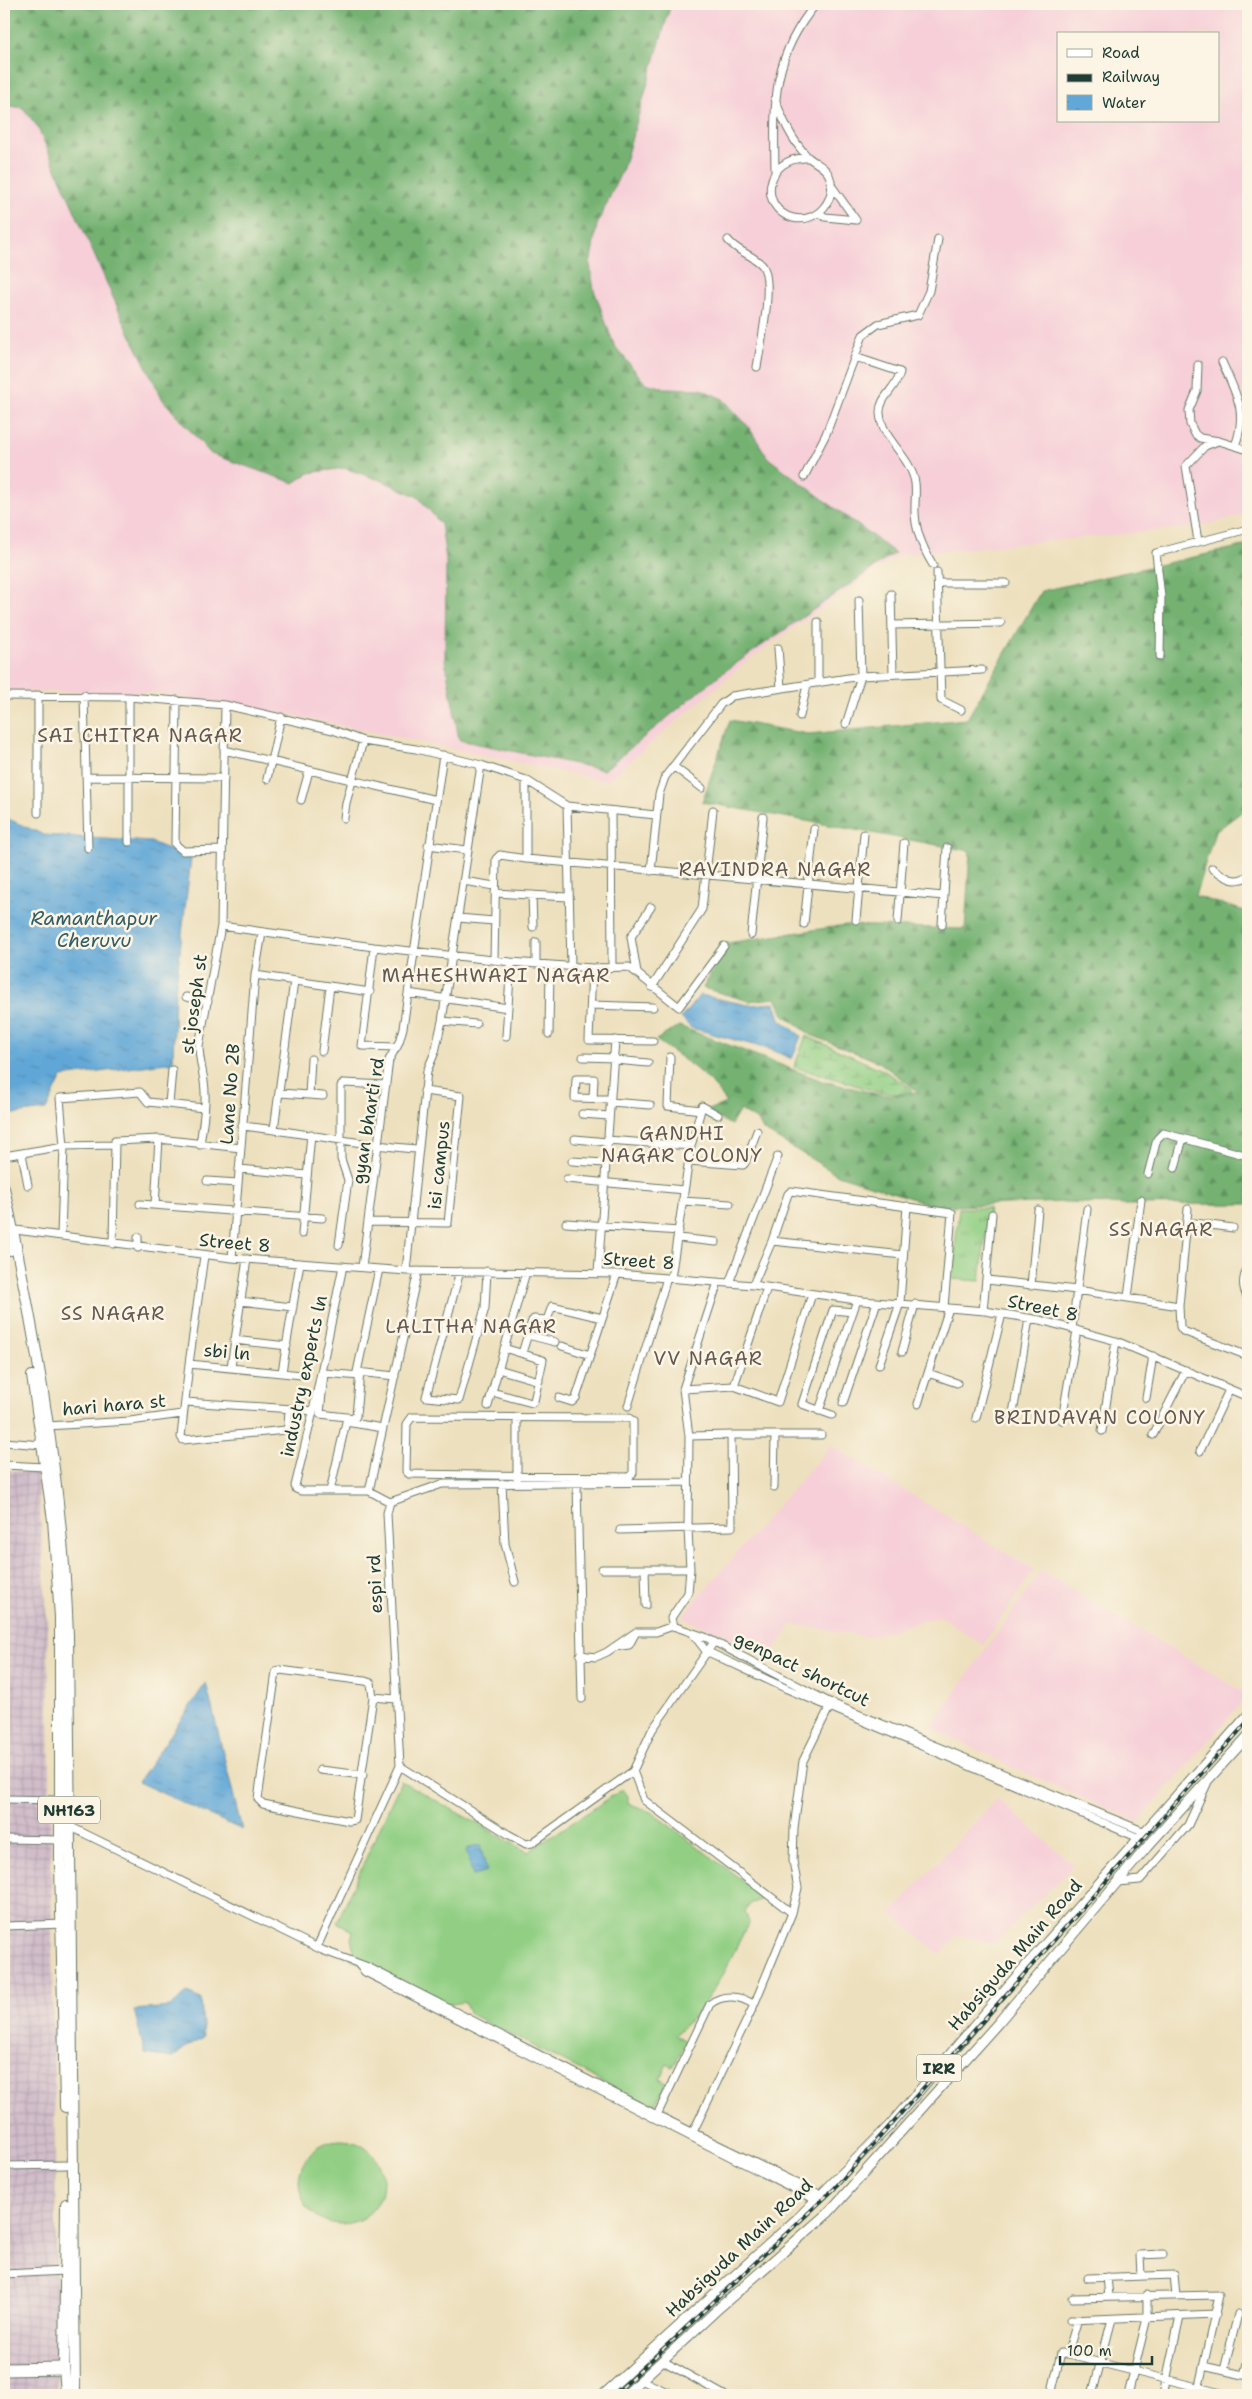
<svg xmlns="http://www.w3.org/2000/svg" width="1252" height="2399" font-family="'Shantell Sans',sans-serif">
  <style>
    .built { fill: #f6cfd8; fill-rule: evenodd }
    .industrial { fill: url(#industrial-grid) }
    .forest { fill: url(#forest-firs); stroke: #4a7853 }
    .wetland { fill: url(#wetland-marsh); stroke: #58865c }
    .park { fill: url(#park-tufts); stroke: #58865c }
    .garden { fill: #92cf84; stroke: #58865c }
    .water { fill: url(#water-ripples); stroke: #407286 }
    .lines { fill: none; stroke-linecap: round; stroke-linejoin: round }
    .minor-casing { stroke: #677664; stroke-width: 9 }
    .major-casing { stroke: #677664; stroke-width: 11 }
    .highway-casing { stroke: #677664; stroke-width: 12 }
    .minor { stroke: #fff; stroke-width: 7 }
    .major { stroke: #fff; stroke-width: 9 }
    .highway { stroke: #fff; stroke-width: 10 }
    .rail-casing { stroke: #1f3d34; stroke-width: 4 }
    .rail { stroke: #fcf5e5; stroke-width: 2; stroke-dasharray: 5.5; stroke-linecap: butt }
    .labels { text-anchor: middle; stroke-width: 5; stroke-linejoin: round; paint-order: stroke }
    .shield { fill: #fcf5e5; stroke: #617469; stroke-width: 1 }
    .shield-label { font-size: 16px; font-weight: bold; fill: #1f3d34 }
    .street-label { font-size: 18px; fill: #1f3d34; stroke: #fcf5e5 }
    .neighbourhood-label { font-size: 19px; letter-spacing: 1px; fill: #645950; stroke: #fcf5e5 }
    .water-label { font-size: 19px; font-style: italic; fill: #335d65; stroke: #fcf5e5 }
  </style>
  <defs>
    <pattern id="industrial-grid" width="8" height="8" patternUnits="userSpaceOnUse" patternTransform="scale(1.25)"><rect width="8" height="8" fill="#d1bdca"/><path d="M0 4h8M4 0v8" fill="none" stroke="#b3a3ae"/></pattern>
    <pattern id="forest-firs" width="22" height="20" patternUnits="userSpaceOnUse" patternTransform="scale(1.25)"><rect width="22" height="20" fill="#75b272"/><path d="M5 1l3.5 6h-7zM16 11l3.5 6h-7z" fill="#5f925e"/></pattern>
    <pattern id="wetland-marsh" width="20" height="14" patternUnits="userSpaceOnUse" patternTransform="scale(1.25)"><rect width="20" height="14" fill="#92cf84"/><path d="M1 5h8M5 5V1M11 12h8M15 12V8" fill="none" stroke="#77a96d"/></pattern>
    <pattern id="park-tufts" width="24" height="20" patternUnits="userSpaceOnUse" patternTransform="scale(1.25)"><rect width="24" height="20" fill="#92cf84"/><path d="M3 7l-1-3M5 7V3M7 7l1-3M15 17l-1-3M17 17v-4M19 17l1-3" fill="none" stroke="#77a96d"/></pattern>
    <pattern id="water-ripples" width="26" height="14" patternUnits="userSpaceOnUse" patternTransform="scale(1.25)"><rect width="26" height="14" fill="#61a7d7"/><path d="M2 4q2-2 4 0t4 0M15 11q2-2 4 0t4 0" fill="none" stroke="#4f89af"/></pattern>
  </defs>
  <rect width="100%" height="100%" fill="#fcf5e5"/>
  <filter id="ink" filterUnits="userSpaceOnUse"><feTurbulence type="fractalNoise" baseFrequency=".02" numOctaves="2"/><feDisplacementMap in="SourceGraphic" scale="10" xChannelSelector="R" yChannelSelector="G"/><feConvolveMatrix kernelMatrix="1 2 1 2 8 2 1 2 1" color-interpolation-filters="sRGB"/></filter>
  <filter id="wash" filterUnits="userSpaceOnUse"><feTurbulence type="fractalNoise" baseFrequency=".0096" numOctaves="4" result="noise"/><feDisplacementMap in="SourceGraphic" scale="20" xChannelSelector="R" yChannelSelector="G"/><feGaussianBlur stdDeviation="1.12" result="paint"/><feColorMatrix in="noise" values="0 0 0 0 0 0 0 0 0 0 0 0 0 0 0 0 0 1.4 0 .05"/><feComposite in="paint" operator="in"/></filter>
  <g filter="url(#wash)">
    <rect width="100%" height="100%" fill="#ede0be"/>
    <path class="built" d="M4 4H1248V514L1196 527 899 555 747 661 607 781 291 715 155 693 4 691ZM1058 34H1218V121H1058Z
      M831 1445 1034 1570 983 1645 941 1616 868 1637 792 1624 770 1656 681 1617Z
      M1041 1571 1248 1695 1138 1822 1012 1767 931 1727Z
      M997 1798 1074 1865 995 1943 957 1935 940 1955 891 1913Z"/>
    <path class="industrial" d="M4 1470 37 1472 48 1633 58 2395H4Z"/>
    <path class="forest" d="M4 4H671L623 168 597 225 590 265 594 290 614 345 645 383 665 388 701 389 723 399 748 426 768 458 895 553 718 676 604 770 459 740 445 660 446 560 441 524 418 497 383 481 344 468 309 473 294 483 211 454 163 400 125 324 37 126 23 108 4 105Z
      M1248 545V807L1215 832 1195 896 1248 912V1204L1125 1205 1068 1202 950 1206 929 1204 838 1175 763 1130 759 1122 740 1110 731 1125 706 1111 726 1103C714 1078 678 1056 656 1040L679 1026 823 1081 886 1096 919 1092 879 1062 811 1035 783 1014 776 998 749 1001 703 988 727 943 846 925 965 929 970 851 702 802 730 720 808 734 967 719 1041 591Z"/>
    <path class="wetland" d="M806 1036 883 1070 911 1088 912 1093 885 1094 794 1067Z"/>
    <path class="park" d="M959 1208H989L980 1281 952 1279Z"/>
    <path class="garden" d="M401 1781 528 1852 623 1789 628 1796V1803L651 1812 762 1895 760 1900 749 1904 745 1912 749 1922C728 1963 711 2005 675 2034L687 2042 673 2067 667 2064 660 2079 666 2083 653 2110 581 2070 470 2014 464 2002 446 2005 351 1959 354 1950 351 1939 353 1931 337 1922Z
      M299 2182a42 42 0 1 1 84 0a42 42 0 1 1-84 0Z"/>
    <path class="water" d="M4 817 44 835 151 842 191 859 175 993 173 1062 62 1077 46 1110 6 1115 4 1108Z
      M700 995 748 1005 775 1003 780 1019 801 1036 792 1059 772 1050 691 1028 681 1018Z
      M206 1683 242 1830 138 1782Z
      M480 1845 487 1872 473 1876 466 1849Z
      M187 1993 201 1999 204 2038 189 2045 172 2058 145 2054 134 2010 170 2007Z"/>
  </g>
  <g filter="url(#ink)">
    <g class="lines">
      <g class="minor-casing">
        <path id="minor" d="M775 99C783 120 791 139 806 155 813 163 823 164 829 175 839 197 818 224 793 218 758 209 764 156 808 158
          M775 171C774 104 771 58 816 4
          M831 185 856 220
          M819 213 825 217 856 220
          M728 240C737 252 752 254 762 265 775 280 760 347 757 367
          M855 357 900 372C898 387 879 397 880 413 881 434 900 449 909 466 918 483 915 490 915 507 914 528 922 547 933 565
          M1222 362C1236 394 1248 411 1235 446
          M1198 365 1197 391 1189 410 1190 424 1195 434 1200 438 1219 441 1248 450
          M804 477 826 434 863 335 878 324 918 315 929 291 938 239
          M1198 541 1186 466 1205 446 1218 441
          M937 572 941 700 961 710
          M938 583H1006
          M891 594 893 674
          M892 625 1001 623
          M778 648 781 688
          M1160 656 1161 597 1156 553 1248 529
          M818 683V622
          M84 695 88 848
          M4 696 129 697 225 705 333 730 363 741 416 749 481 765 526 780 567 806 656 815
          M129 697V842
          M177 700 175 844 183 851 222 850
          M800 716 807 685
          M846 724 861 676 859 600
          M224 750 436 800
          M673 766 702 788
          M86 777 224 778
          M267 779 281 717
          M526 780V859L944 896
          M301 800 309 771
          M567 806 571 966
          M611 811 612 966
          M38 813V695
          M344 818 346 803 363 741
          M428 845 467 850
          M1212 868C1225 877 1234 885 1248 876
          M651 871 659 794 665 777 721 704 732 696 861 676 982 670
          M463 881 495 886
          M495 893 568 897
          M532 895 533 927
          M458 918 494 921
          M856 920 864 834
          M898 921 904 843
          M804 924 814 829
          M942 925 947 848
          M221 926 374 947 511 962 592 968 629 967 679 1007 724 946
          M751 935 763 817
          M536 942V964
          M374 947 362 1046 397 1047
          M494 960 496 859 500 855 526 859
          M592 968 589 1040 653 1041
          M637 972 631 937 651 907
          M255 975 370 992
          M652 987 702 909 713 810
          M408 993 508 1008
          M186 997 208 1001
          M591 1005 653 1007
          M442 1021 476 1024
          M549 1034 550 965
          M506 1036 511 962
          M322 1051 330 986
          M583 1057 615 1058
          M670 1057 668 1106 701 1110
          M615 1060 648 1063
          M280 1093 323 1096
          M309 1095 311 1059
          M593 1098 594 1079H576L575 1098 611 1099
          M610 1102 650 1105
          M169 1104 172 1070
          M582 1114 609 1116
          M242 1126C301 1132 359 1145 417 1149
          M274 1129 294 981
          M575 1139 607 1142
          M607 1140 691 1146
          M200 1145C202 1128 206 1110 205 1093 205 1077 199 1062 199 1046L221 926 225 705
          M22 1154 28 1185
          M4 1156 64 1146 115 1145
          M572 1161 605 1163
          M688 1161 743 1165 745 1163 757 1131
          M1175 1168 1183 1138
          M239 1169 307 1175
          M1148 1174 1157 1139 1163 1133 1248 1156
          M567 1179 684 1190
          M207 1181 238 1183
          M682 1201 730 1204
          M140 1204 322 1218
          M155 1205 159 1139
          M1188 1209 1179 1306 1180 1327 1183 1331 1248 1356
          M368 1222 448 1223 461 1096 424 1091
          M1187 1222 1233 1228
          M566 1223 679 1231
          M8 1229 232 1258 407 1271 617 1274 753 1285 863 1301 985 1311 1040 1320 1116 1341 1248 1397
          M302 1234 311 1134
          M61 1235 64 1146 60 1098 140 1092 148 1102 204 1108
          M678 1238 716 1242
          M772 1241 903 1255
          M113 1244 115 1141 159 1139 241 1148
          M339 1245 348 1180 341 1159V1086L344 1083 386 1085
          M138 1248V1237
          M204 1256 189 1364 302 1375
          M232 1258 255 975 262 933
          M343 1266 312 1416 295 1486 296 1489 301 1491H369L390 1502
          M362 1267 389 1060 399 1042 403 1028 443 755
          M1248 1267C1242 1279 1242 1287 1248 1299
          M406 1271 427 1071 435 1052 442 1021 481 765
          M460 1271 426 1397 459 1400 485 1308 487 1271
          M598 1273 615 1040
          M671 1278 691 1146 702 1106 718 1115
          M987 1280 1077 1290 1179 1306
          M729 1283 778 1156
          M753 1285 772 1241 788 1194 791 1191 952 1213 944 1307
          M1031 1286 1038 1210
          M767 1288 734 1386 778 1402 812 1294
          M1128 1297 1141 1200
          M240 1301 293 1307
          M983 1311 992 1214
          M1072 1329 1087 1209
          M528 1335 555 1342
          M234 1340 287 1346
          M562 1346 590 1355
          M902 1352 915 1304
          M522 1353 532 1321 534 1319 547 1320 552 1306 602 1318
          M189 1364 181 1437 183 1440 286 1430 288 1426 289 1409
          M879 1365 900 1303 907 1206
          M231 1367 247 1259
          M498 1369 539 1381
          M282 1372 300 1263
          M357 1372 379 1269
          M357 1372 395 1376
          M928 1373 957 1383
          M360 1376 324 1373 320 1414 355 1418 356 1416 360 1372
          M683 1389 734 1386
          M492 1392 532 1403 534 1401 543 1360 504 1348
          M559 1398 572 1402 576 1398 617 1274
          M1146 1398 1153 1356
          M185 1402 293 1409
          M843 1403 877 1302
          M918 1404 949 1308
          M488 1406 526 1272
          M628 1406 667 1278
          M295 1409 313 1411
          M819 1411 857 1300
          M832 1415 802 1404 832 1313 833 1310 853 1312
          M412 1417 629 1418 633 1421V1473L629 1477 409 1474 406 1471 407 1424Z
          M517 1417V1481
          M976 1418 1002 1314
          M1012 1419 1029 1319
          M1062 1420 1077 1330
          M346 1422 383 1428
          M47 1426 130 1421 182 1414
          M1102 1431 1116 1341
          M1153 1435 1186 1370
          M689 1436 731 1435
          M4 1442 42 1445
          M1200 1451 1229 1390
          M4 1465 45 1467
          M502 1483 505 1544 515 1582
          M577 1484 582 1699
          M774 1487 775 1435H821
          M330 1491 346 1422
          M369 1491 418 1271
          M620 1530 732 1527 731 1435H775
          M602 1569H690
          M645 1569 646 1605
          M673 1626 705 1637 831 1703 1145 1832
          M673 1626 671 1618 688 1593 690 1569 688 1529 689 1436 683 1389 718 1282
          M693 1634 706 1651 785 1688 1139 1838
          M614 1647 629 1645 636 1632
          M580 1655 596 1657 607 1652 636 1632H656L673 1626
          M373 1697 355 1820 349 1821 263 1804 258 1799 276 1672 280 1670 365 1681 371 1683 373 1697 396 1699
          M400 1766 508 1834 526 1844 532 1843 633 1771 652 1730 714 1642
          M320 1770 363 1775
          M633 1771 644 1800 792 1913
          M4 1799 59 1800
          M69 1826 322 1950 368 1967 657 2115 821 2195
          M4 1839 60 1840
          M1117 1882 1140 1880 1188 1825 1207 1784
          M4 1926 66 1924
          M317 1947 400 1766 387 1513 390 1502 442 1484 688 1482
          M359 1965 365 1972 816 2200
          M657 2115 710 2004C723 1994 740 1995 754 2005
          M693 2132 754 2005 792 1913 798 1888 793 1861 794 1828 803 1761 829 1708
          M4 2166 66 2165
          M4 2274 65 2271
          M1141 2276 1140 2255 1163 2254
          M1107 2277 1109 2297
          M1088 2278 1174 2275 1176 2295
          M1073 2298 1219 2295 1197 2395
          M1070 2320 1216 2314
          M1067 2355 1078 2319
          M663 2361 724 2395
          M1203 2366 1248 2376
          M4 2367 64 2366
          M1224 2370 1238 2314
          M4 2372 65 2371
          M1244 2375 1248 2359
          M641 2380 674 2395
          M1051 2395 1061 2353 1229 2395
          M1092 2395 1112 2319
          M1128 2395 1147 2318V2295
          M1163 2395 1180 2316"/>
      </g>
      <g class="major-casing">
        <path id="major" d="M603 2395 801 2215 890 2125 1009 1985 1248 1715
          M625 2395 720 2307 829 2212 998 2023 1147 1847 1248 1736"/>
      </g>
      <g class="highway-casing">
        <path id="highway" d="M4 1188C35 1333 63 1487 68 1635L75 2395
          M4 1222 10 1250
          M32 1376 53 1520 60 1617V1862L65 2107
          M66 2204 64 2366 66 2395"/>
      </g>
      <use href="#minor" class="minor"/>
      <use href="#major" class="major"/>
      <use href="#highway" class="highway"/>
      <g class="rail-casing">
        <path id="rail" d="M614 2395 834 2189 1248 1721"/>
      </g>
      <use href="#rail" class="rail"/>
    </g>
  </g>
  <g class="labels">
    <g class="shield">
      <rect x="38" y="1796.5" width="62" height="27" rx="4"/>
      <rect x="916.5" y="2054.5" width="45" height="27" rx="4"/>
    </g>
    <g class="shield-label">
      <text x="69" y="1816">NH163</text>
      <text x="939" y="2074">IRR</text>
    </g>
    <g class="street-label">
      <text transform="translate(194 1004) rotate(-82)" y="6">st joseph st</text>
      <text transform="translate(230 1094) rotate(-86)" y="6">Lane No 2B</text>
      <text transform="translate(368 1121) rotate(-81)" y="6">gyan bharti rd</text>
      <text transform="translate(439 1165) rotate(-84)" y="6">isi campus</text>
      <text transform="translate(235 1243) rotate(5)" y="6">Street 8</text>
      <text transform="translate(639 1261) rotate(4)" y="6">Street 8</text>
      <text transform="translate(1043 1308) rotate(12)" y="6">Street 8</text>
      <text transform="translate(227 1352) rotate(5)" y="6">sbi ln</text>
      <text transform="translate(304 1376) rotate(-78)" y="6">industry experts ln</text>
      <text transform="translate(114 1405) rotate(-5)" y="6">hari hara st</text>
      <text transform="translate(375 1584) rotate(-92)" y="6">espi rd</text>
      <text transform="translate(802 1669) rotate(26)" y="6">genpact shortcut</text>
      <text transform="translate(1015 1955) rotate(-49)" y="6">Habsiguda Main Road</text>
      <text transform="translate(739 2248) rotate(-43)" y="6">Habsiguda Main Road</text>
    </g>
    <g class="neighbourhood-label">
      <text x="140" y="742">SAI CHITRA NAGAR</text>
      <text x="775" y="876">RAVINDRA NAGAR</text>
      <text x="496" y="982">MAHESHWARI NAGAR</text>
      <text x="682" y="1140">GANDHI<tspan x="682" dy="22">NAGAR COLONY</tspan></text>
      <text x="1161" y="1236">SS NAGAR</text>
      <text x="113" y="1320">SS NAGAR</text>
      <text x="471" y="1333">LALITHA NAGAR</text>
      <text x="708" y="1365">VV NAGAR</text>
      <text x="1100" y="1424">BRINDAVAN COLONY</text>
    </g>
    <g class="water-label">
      <text x="94" y="925">Ramanthapur<tspan x="94" dy="22">Cheruvu</tspan></text>
    </g>
  </g>
  <rect width="1252" height="2399" fill="none" stroke="#fcf5e5" stroke-width="20"/>
  <rect x="1057" y="32" width="162" height="90" fill="#fcf5e5" stroke="#a4ab9e"/>
  <rect x="1067" y="49" width="25" height="8" fill="#ffffff" stroke="#a4ab9e"/>
  <text x="1102" y="58" font-size="15" fill="#1f3d34">Road</text>
  <rect x="1067" y="74" width="25" height="8" fill="#1f3d34" stroke="#a4ab9e"/>
  <text x="1102" y="82" font-size="15" fill="#1f3d34">Railway</text>
  <rect x="1067" y="95" width="25" height="15" fill="url(#water-ripples)" stroke="#a4ab9e"/>
  <text x="1102" y="108" font-size="15" fill="#1f3d34">Water</text>
  <path d="M1060 2356v8h92v-8" fill="none" stroke="#1f3d34" stroke-width="2.5"/>
  <text x="1067" y="2356" font-size="15" fill="#1f3d34" stroke="#fcf5e5" stroke-width="4" paint-order="stroke">100 m</text>
</svg>
